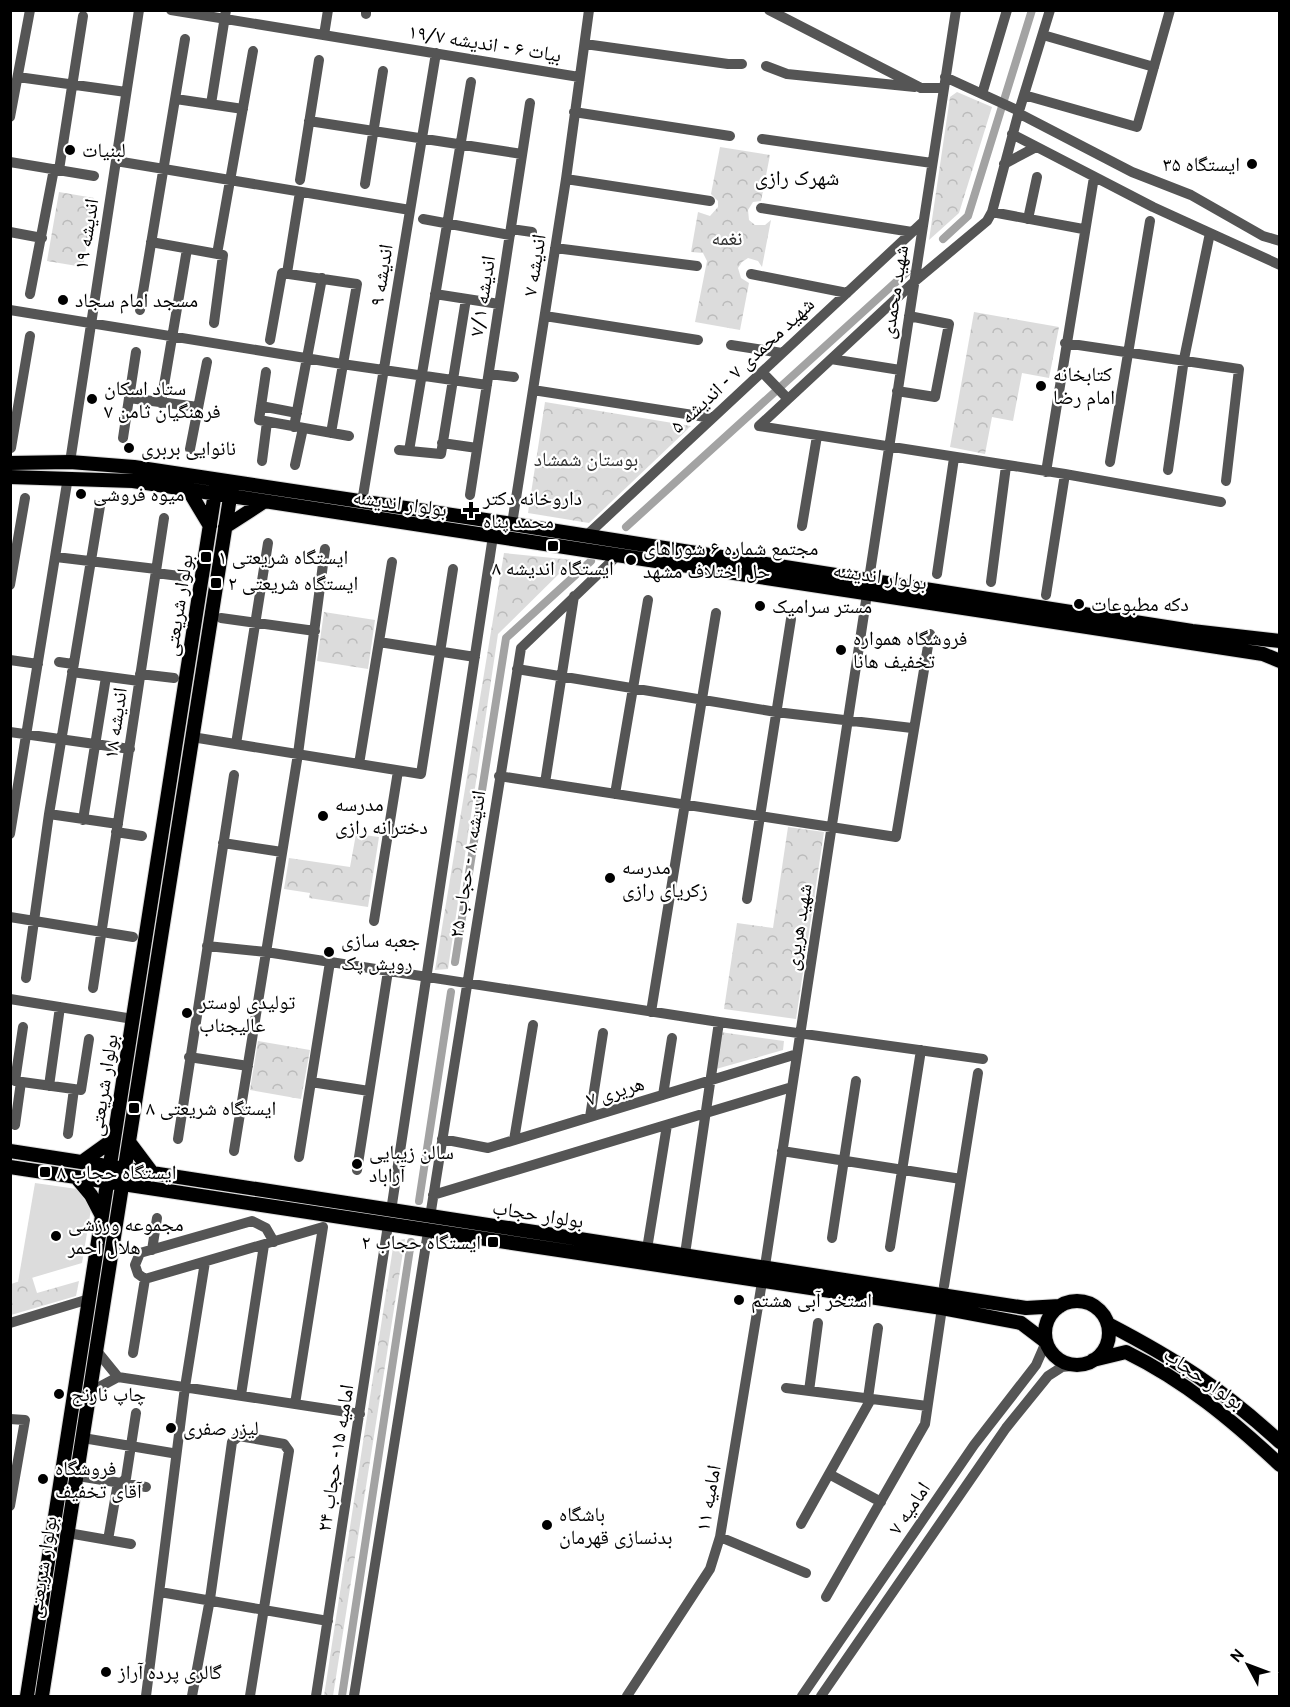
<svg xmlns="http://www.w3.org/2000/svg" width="1290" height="1707" font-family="Overpass,'Noto Naskh Arabic',sans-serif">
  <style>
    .forest { fill: url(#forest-crowns) }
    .pitch { fill: #dcdcdc }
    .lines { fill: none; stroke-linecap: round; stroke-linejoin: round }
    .canal { stroke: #a3a3a3; stroke-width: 8 }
    .major-casing { stroke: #dbdbdb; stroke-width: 16 }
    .minor { stroke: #555; stroke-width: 10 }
    .major { stroke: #000; stroke-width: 14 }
    .poi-dot { fill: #000; stroke: #fff; stroke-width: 2 }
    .labels { text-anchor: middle; stroke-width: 4.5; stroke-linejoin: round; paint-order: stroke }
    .street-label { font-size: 20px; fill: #000; stroke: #fff }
    .poi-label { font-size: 20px; fill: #000; stroke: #fff; text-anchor: start }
    .park-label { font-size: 20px; fill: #333; stroke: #fff }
    .neighbourhood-label { font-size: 21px; fill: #000; stroke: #fff }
  </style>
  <defs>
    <pattern id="forest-crowns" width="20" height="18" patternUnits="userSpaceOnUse" patternTransform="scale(1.5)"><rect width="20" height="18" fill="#dcdcdc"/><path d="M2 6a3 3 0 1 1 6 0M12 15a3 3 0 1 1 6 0" fill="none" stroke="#bbb"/></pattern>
  </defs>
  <rect width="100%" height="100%" fill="#fff"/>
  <path class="forest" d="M957 92 992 107 959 213 929 240 950 97Z
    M720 147 770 155 761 201 753 202 748 210 749 220 755 225H765L771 220 762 267 758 261 748 258 742 262 738 268 741 278 749 283 740 330 695 322 707 261 703 253 691 252 698 212 710 216 718 207V201L711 194Z
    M59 192 94 198 83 267 47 261Z
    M974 312 1059 327 1049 378 1022 373 1013 421 992 417 985 454 950 447Z
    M545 402 691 426 589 523 528 513Z
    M504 553 573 560 498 634 448 969 435 970Z
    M324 612 375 620 368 669 317 661Z
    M788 827 824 832 796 1019 724 1009 737 923 773 928Z
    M356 834 379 837 368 907 309 898 310 893 284 889 289 858 350 867Z
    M720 1032 784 1041 783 1050 716 1069Z
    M258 1041 310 1050 301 1099 250 1090Z
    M405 1239 333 1696H324L394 1241Z
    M32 1277 37 1293 79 1281 76 1296 11 1315V1284Z"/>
  <path class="pitch" d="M35 1183 77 1189 91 1209 82 1263 18 1282Z"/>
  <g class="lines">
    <path class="canal" d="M943 239 968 216 1032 10
      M626 527 907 272
      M455 962 506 638 591 561
      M419 1201 451 992
      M342 1696 411 1242"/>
    <g class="major-casing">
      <path id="major" d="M10 463 70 462 134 467 512 524 1192 631 1280 641
        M10 477 133 481 1263 654 1280 661
        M189 491 210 526
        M225 527 262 503
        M129 1142 153 1174
        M10 1151 1026 1308 1060 1306
        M82 1162 114 1139
        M10 1167 942 1308 1021 1323 1046 1342
        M76 1177 91 1195 102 1216
        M1045 1333a32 32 0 1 1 64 0a32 32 0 1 1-64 0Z
        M1108 1324C1177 1360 1222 1389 1280 1442
        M1093 1360 1126 1352C1185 1381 1232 1420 1280 1465
        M27 1696 216 486
        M42 1696 231 491"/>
    </g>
    <path class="minor" d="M171 10 579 77
      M769 10 921 88H943
      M366 14V10
      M324 35 328 10
      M1043 35 1154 67
      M585 44 728 64H742
      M766 66 787 74 915 87
      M18 77 126 92
      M945 77 1019 111
      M982 94 1007 10
      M1024 95 1137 127 1170 10
      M176 99 243 109
      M211 104 226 10
      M574 112 730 136
      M1018 113 1132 172 1191 195 1263 236 1280 241
      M10 117 30 10
      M309 121 522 154
      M1012 134 1153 207 1280 265
      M762 139 932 163
      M116 161 410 210
      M10 162 94 176
      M1004 164 1036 147
      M59 170 83 16
      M566 179 710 201
      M300 180 319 60
      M365 184 383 71
      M761 208 912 232
      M992 212 1083 229
      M423 219 510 235
      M1028 219 1037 177
      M511 229 532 232
      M10 232 42 238
      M151 242 223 255 214 323
      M555 248 697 266
      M217 254 253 51
      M287 273 300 192
      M751 274 847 293
      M30 294 54 169
      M435 294 499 304
      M10 310 342 364 487 385
      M140 310 185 39
      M545 316 698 340
      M270 340 282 273 357 284 331 433
      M1065 343 1239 369 1226 481
      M731 345 782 353
      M831 359 900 370
      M266 372 259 420 349 436
      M762 372 788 399
      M489 374 514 377
      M533 390 712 418
      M897 391 935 397 949 324 909 316
      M129 398 198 407
      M161 403 187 249
      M261 406 297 413
      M759 426 914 282 987 221 992 212 1019 111 1050 10
      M759 426 1065 474 1221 502
      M294 427 322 278
      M123 438 136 352
      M442 443 477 448
      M11 448 30 336
      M190 449 207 362
      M399 450 441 454 466 299
      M409 451 471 82
      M262 461 267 422
      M70 462 139 10
      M1110 462 1150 221
      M295 465 303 428
      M1168 470 1184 359 1210 233
      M1046 472 1094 177
      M470 495 530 103
      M362 502 436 53
      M512 524 566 179 589 10
      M802 526 817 436
      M586 536 923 222
      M56 557 156 569
      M156 573 187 577
      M937 574 954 458
      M869 579 956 10
      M991 582 1006 466
      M10 585 25 498
      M1046 595 1065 474
      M221 618 315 631
      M379 642 475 657
      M10 660 38 664
      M59 662 73 664
      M517 669 776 712 912 728
      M72 672 139 681
      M140 674 174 678
      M10 732 130 749
      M192 737 421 774 453 569
      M236 744 268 543
      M359 764 392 562
      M499 776 896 837 930 634
      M545 783 574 596
      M615 794 648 600
      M49 814 118 824
      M83 820 106 677
      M116 832 142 836
      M10 834 68 477
      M223 843 282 852
      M747 899 791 619
      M10 917 133 937
      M374 921 398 771
      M207 946 266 952 719 1022 983 1059
      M26 978 49 814 100 506
      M93 988 164 518
      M10 999 133 1019
      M651 1012 716 613
      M23 1027 15 1081 81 1090 89 1039
      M189 1057 248 1066
      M311 1082 369 1091
      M49 1086 60 1007
      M663 1095 672 1038
      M590 1117 603 1033
      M15 1125 21 1082
      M68 1134 74 1089
      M178 1139 234 775
      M442 1139 488 1148 797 1054
      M514 1140 533 1025
      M234 1151 298 754 325 549
      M782 1151 961 1179
      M299 1157 330 962
      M357 1170 388 971
      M433 1195 792 1087
      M391 1211 493 536
      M430 1217 521 648 617 556
      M832 1238 856 1081
      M890 1247 921 1050
      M647 1249 667 1125
      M152 1250 157 1218
      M685 1254 719 1022
      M765 1266 867 594
      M145 1279 323 1227 295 1404
      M145 1279 138 1274 135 1265 140 1253 252 1221 266 1228 274 1242
      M944 1286 978 1073
      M10 1323 89 1299
      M96 1350 118 1377
      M133 1353 145 1279
      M118 1377 360 1414
      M786 1388 927 1406
      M809 1391 818 1323
      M90 1392 118 1377
      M241 1395 264 1245
      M868 1398 878 1328
      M10 1419 25 1420 10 1506
      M89 1439 172 1453
      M829 1474 881 1502
      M84 1477 146 1487
      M801 1524 871 1399
      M68 1533 131 1544
      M720 1537 806 1573
      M108 1540 117 1488 126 1478 136 1413
      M160 1592 328 1621
      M826 1597 925 1424 942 1308
      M146 1696 185 1387 205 1262
      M192 1696 210 1599 232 1442 239 1436 284 1444 289 1451 250 1696
      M316 1696 388 1225
      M354 1696 428 1232
      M627 1696 710 1569 720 1537 762 1282
      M802 1696 974 1445 1036 1365 1046 1342
      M821 1696 1006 1428 1048 1376 1062 1367 1078 1365"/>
    <use href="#major" class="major"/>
  </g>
  <g class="poi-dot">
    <circle cx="70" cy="150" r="6"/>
    <circle cx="1252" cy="164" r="6"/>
    <circle cx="63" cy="300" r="6"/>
    <circle cx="1041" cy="386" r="6"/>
    <circle cx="92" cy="399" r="6"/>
    <circle cx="129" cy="448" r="6"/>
    <circle cx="81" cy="494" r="6"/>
    <path d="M468 501h6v6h6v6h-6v6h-6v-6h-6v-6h6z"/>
    <rect x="547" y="540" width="12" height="12" rx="3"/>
    <rect x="200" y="551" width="12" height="12" rx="3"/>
    <circle cx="631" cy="560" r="6"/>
    <rect x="210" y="577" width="12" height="12" rx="3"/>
    <circle cx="1079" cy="604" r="6"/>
    <circle cx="760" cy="606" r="6"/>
    <circle cx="841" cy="650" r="6"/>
    <circle cx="323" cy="816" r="6"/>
    <circle cx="610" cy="878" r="6"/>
    <circle cx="329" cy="952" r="6"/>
    <circle cx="187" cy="1013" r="6"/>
    <rect x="128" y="1102" width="12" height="12" rx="3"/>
    <circle cx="357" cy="1164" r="6"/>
    <rect x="39" y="1166" width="12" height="12" rx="3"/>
    <circle cx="56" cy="1236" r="6"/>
    <rect x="487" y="1236" width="12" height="12" rx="3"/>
    <circle cx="739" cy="1300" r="6"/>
    <circle cx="59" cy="1394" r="6"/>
    <circle cx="171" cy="1428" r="6"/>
    <circle cx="43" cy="1479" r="6"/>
    <circle cx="547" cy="1525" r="6"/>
    <circle cx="106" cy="1672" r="6"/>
  </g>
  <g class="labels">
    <g class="street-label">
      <text transform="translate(485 43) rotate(9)" y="7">بیات ۶ - اندیشه ۱۹/۷</text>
      <text transform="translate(86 234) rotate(-81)" y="7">اندیشه ۱۹</text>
      <text transform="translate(534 265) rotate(-81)" y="7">اندیشه ۷</text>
      <text transform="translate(381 275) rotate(-81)" y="7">اندیشه ۹</text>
      <text transform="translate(894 292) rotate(-81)" y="7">شهید محمدی</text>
      <text transform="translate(482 296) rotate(-81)" y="7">اندیشه ۷/۱</text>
      <text transform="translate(742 365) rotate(-43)" y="7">شهید محمدی ۷ - اندیشه ۵</text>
      <text transform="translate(400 503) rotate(8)" y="7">بولوار اندیشه</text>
      <text transform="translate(880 576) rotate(8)" y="7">بولوار اندیشه</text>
      <text transform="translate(178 605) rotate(-81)" y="7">بولوار شریعتی</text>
      <text transform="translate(115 723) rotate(-82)" y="7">اندیشه ۱۸</text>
      <text transform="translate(467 864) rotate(-81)" y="7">اندیشه ۸ - حجاب ۲۵</text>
      <text transform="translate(798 927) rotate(-81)" y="7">شهید هریری</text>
      <text transform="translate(103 1085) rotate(-81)" y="7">بولوار شریعتی</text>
      <text transform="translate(615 1091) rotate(-17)" y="7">هریری ۷</text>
      <text transform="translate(538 1214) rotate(9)" y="7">بولوار حجاب</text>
      <text transform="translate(1204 1378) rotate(35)" y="7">بولوار حجاب</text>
      <text transform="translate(335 1458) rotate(-81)" y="7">امامیه ۱۵- حجاب ۲۴</text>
      <text transform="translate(708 1498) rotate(-80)" y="7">امامیه ۱۱</text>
      <text transform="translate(909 1508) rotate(-56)" y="7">امامیه ۷</text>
      <text transform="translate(42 1567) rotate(-81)" y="7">بولوار شریعتی</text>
    </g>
    <g class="poi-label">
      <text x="82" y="157">لبنیات</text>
      <text x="1240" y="171" text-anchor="end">ایستگاه ۳۵</text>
      <text x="75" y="307">مسجد امام سجاد</text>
      <text x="1053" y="381">کتابخانه<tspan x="1053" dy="23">امام رضا</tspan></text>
      <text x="104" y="395">ستاد اسکان<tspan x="104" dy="23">فرهنگیان ثامن ۷</tspan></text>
      <text x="141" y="455">نانوایی بربری</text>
      <text x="93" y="501">میوه فروشی</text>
      <text x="483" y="505">داروخانه دکتر<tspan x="483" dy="23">محمد پناه</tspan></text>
      <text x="643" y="555">مجتمع شماره ۶ شوراهای<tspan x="643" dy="23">حل اختلاف مشهد</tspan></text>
      <text x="218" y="564">ایستگاه شریعتی ۱</text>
      <text x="553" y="575" text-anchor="middle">ایستگاه اندیشه ۸</text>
      <text x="228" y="590">ایستگاه شریعتی ۲</text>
      <text x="1091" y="611">دکه مطبوعات</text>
      <text x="772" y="613">مستر سرامیک</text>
      <text x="853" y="645">فروشگاه همواره<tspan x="853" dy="23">تخفیف هانا</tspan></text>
      <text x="335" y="811">مدرسه<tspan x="335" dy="23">دخترانه رازی</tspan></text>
      <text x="622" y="874">مدرسه<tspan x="622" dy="23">زکریای رازی</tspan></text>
      <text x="341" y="947">جعبه سازی<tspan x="341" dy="23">رویش پک</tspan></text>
      <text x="199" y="1009">تولیدی لوستر<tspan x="199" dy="23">عالیجناب</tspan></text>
      <text x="146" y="1115">ایستگاه شریعتی ۸</text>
      <text x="369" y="1159">سالن زیبایی<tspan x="369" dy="23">آراباد</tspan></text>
      <text x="57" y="1179">ایستگاه حجاب ۸</text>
      <text x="68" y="1231">مجموعه ورزشی<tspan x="68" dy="23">هلال احمر</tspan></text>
      <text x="481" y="1249" text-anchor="end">ایستگاه حجاب ۲</text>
      <text x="751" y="1307">استخر آبی هشتم</text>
      <text x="71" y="1401">چاپ نارنج</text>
      <text x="183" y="1435">لیزر صفری</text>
      <text x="55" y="1475">فروشگاه<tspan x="55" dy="23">آقای تخفیف</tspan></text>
      <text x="559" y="1521">باشگاه<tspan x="559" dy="23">بدنسازی قهرمان</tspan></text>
      <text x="118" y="1679">گالری پرده آراز</text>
    </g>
    <g class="park-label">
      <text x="727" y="245">نغمه</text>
      <text x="586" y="466">بوستان شمشاد</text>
    </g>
    <g class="neighbourhood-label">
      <text x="797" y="185">شهرک رازی</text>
    </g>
  </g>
  <rect width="1290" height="1707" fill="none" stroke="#000000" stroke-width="24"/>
  <g transform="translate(1248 1665) rotate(311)" stroke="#ffffff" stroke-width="4.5" paint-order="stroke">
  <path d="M0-4.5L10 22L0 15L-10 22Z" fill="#000000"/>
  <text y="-9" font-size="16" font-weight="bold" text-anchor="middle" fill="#000000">N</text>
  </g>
</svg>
